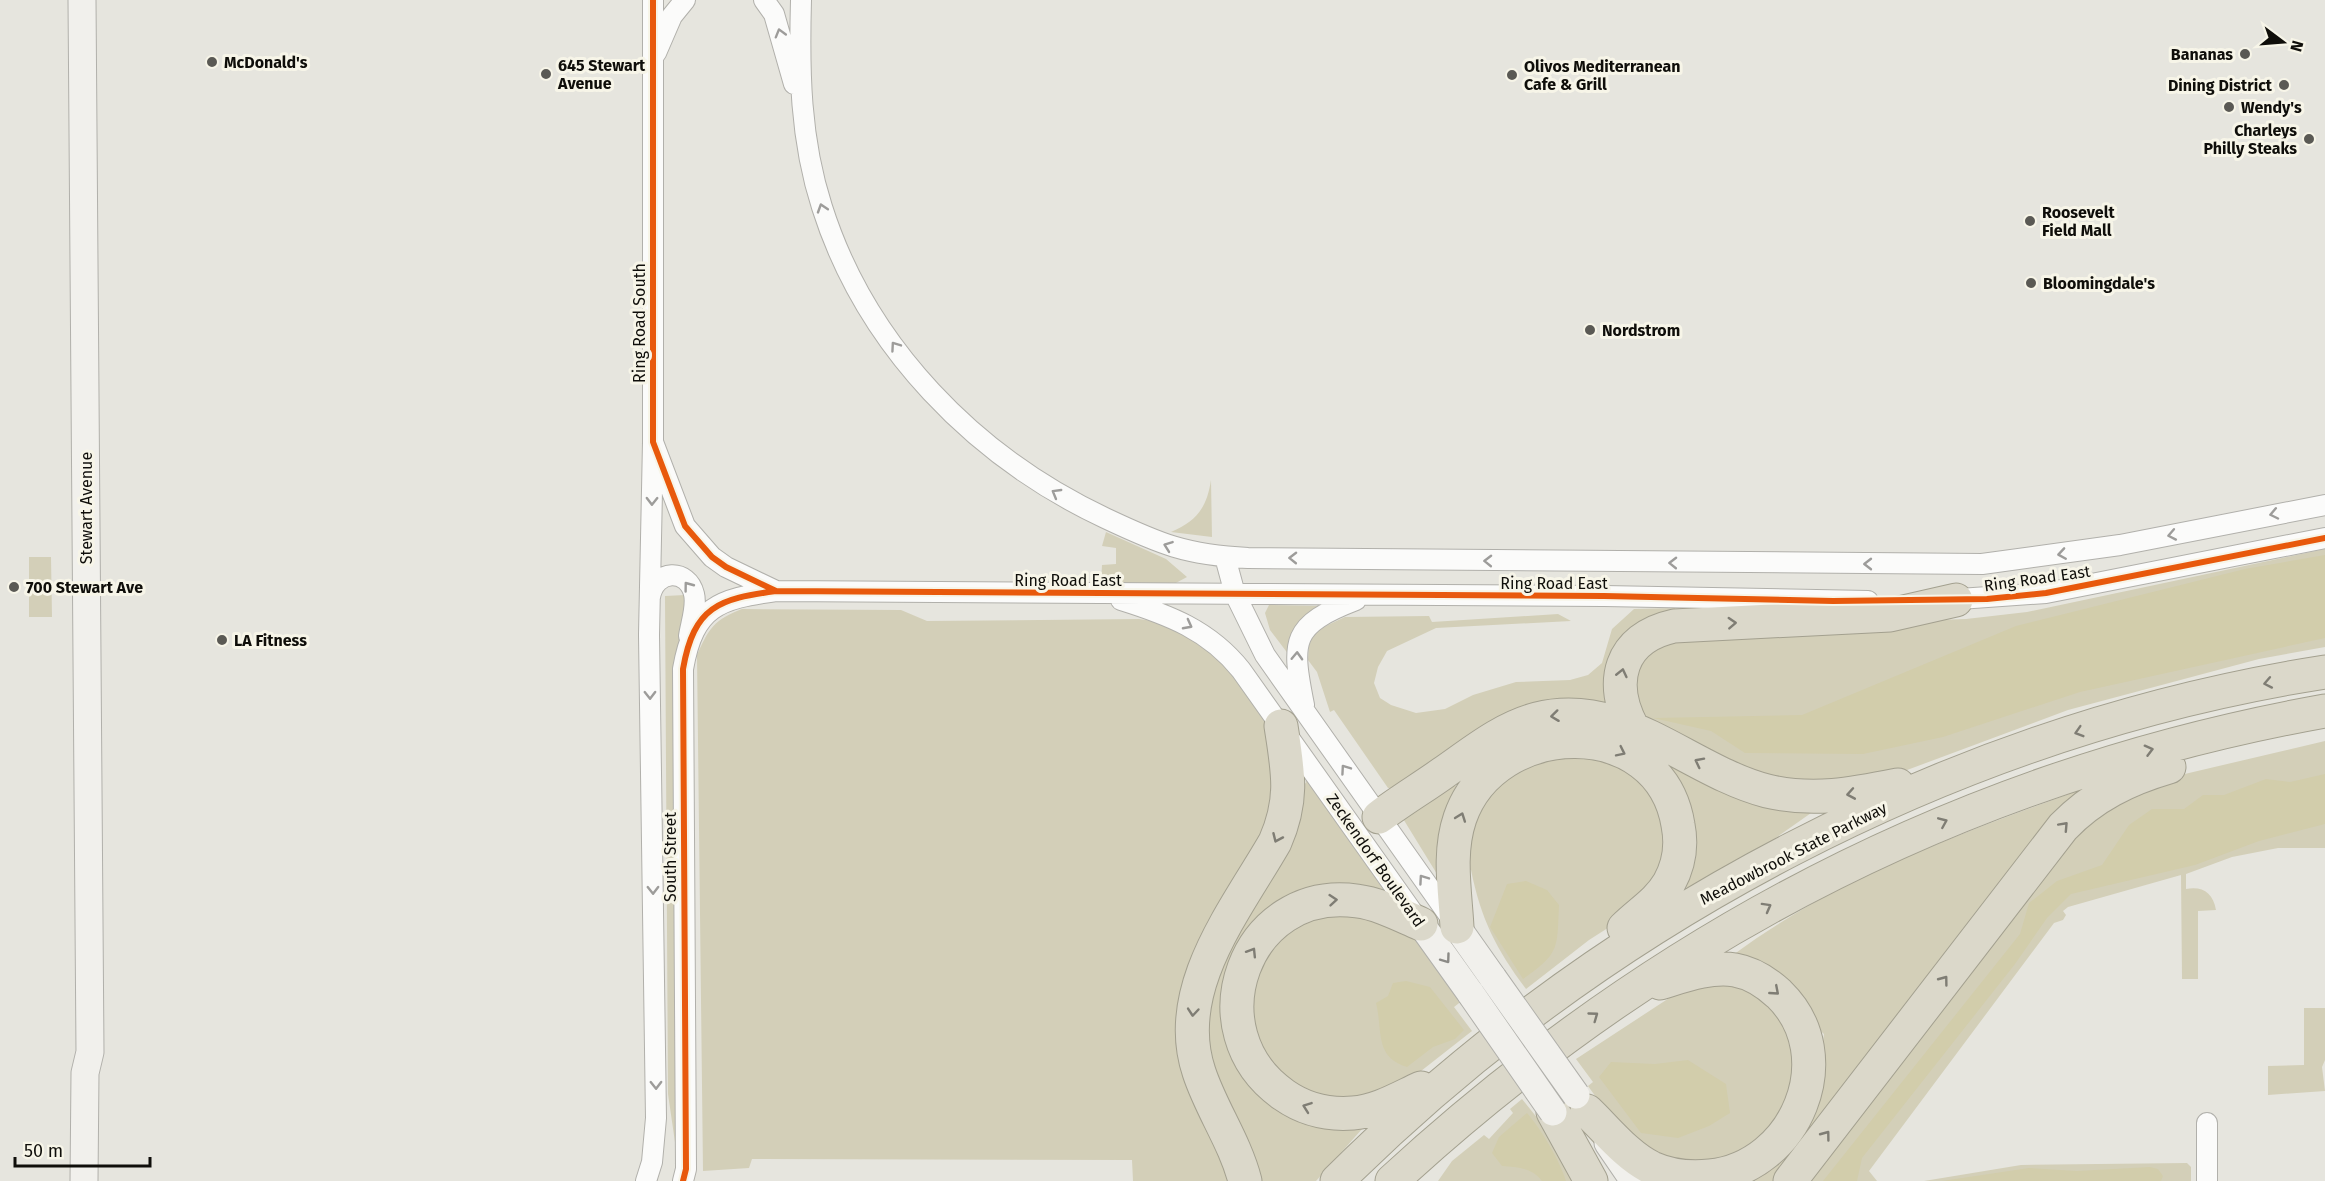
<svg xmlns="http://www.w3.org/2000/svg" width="2325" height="1181" font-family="'Fira Sans',sans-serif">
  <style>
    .green { fill: #d3cfb8 }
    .forest { fill: #d2cdab }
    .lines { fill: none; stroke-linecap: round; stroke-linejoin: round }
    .street-casing { stroke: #b1b0ab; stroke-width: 22 }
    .secondary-casing { stroke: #b1b0ab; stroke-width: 29 }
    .highway-casing { stroke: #a3a08f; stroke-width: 35 }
    .street { stroke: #fbfbfa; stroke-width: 20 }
    .secondary { stroke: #f1f0ec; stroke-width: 27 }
    .highway { stroke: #dbd8ca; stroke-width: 33 }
    .secondary-bridge-casing { stroke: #b1b0ab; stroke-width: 29; stroke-linecap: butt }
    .secondary-bridge { stroke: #f1f0ec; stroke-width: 27 }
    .cycleway-casing { stroke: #f7f5e8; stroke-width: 10 }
    .cycleway { stroke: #e8590c; stroke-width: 6 }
    .oneway { stroke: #9d9c9a }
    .oneway2 { stroke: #7f7d74 }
    .oneway3 { stroke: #8b8a86 }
    .poi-dot { fill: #5a5954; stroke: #f7f5e8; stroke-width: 2 }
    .labels { text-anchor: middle; stroke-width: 6; stroke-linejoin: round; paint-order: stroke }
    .poi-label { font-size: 16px; font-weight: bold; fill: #0f0e0a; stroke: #f7f5e8; text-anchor: start }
    .street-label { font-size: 16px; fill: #0f0e0a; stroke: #f7f5e8 }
  </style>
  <rect width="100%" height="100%" fill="#e6e5de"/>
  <path class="green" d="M1211 480 1212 537 1171 532C1197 521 1207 507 1211 480Z
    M1106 532 1166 559 1187 577 1174 584 1101 583 1102 565 1116 564V548L1102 546Z
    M2325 549V647L2259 659 2068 710 1891 776 1843 785 1757 775 1649 723 1638 712 1636 660 1649 644 1878 622 1966 619 2027 612Z
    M29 557H51L52 617H29Z
    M685 595 680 1148 676 1149 668 1094 665 596Z
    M1269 605 1319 606 1289 655 1270 630 1265 613Z
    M1675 608 1674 619 1655 622 1618 704 1403 788H1388L1334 710 1330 712 1317 672 1308 660 1309 645 1315 631 1345 617 1429 616 1432 622 1558 614 1571 621 1436 628 1387 651 1378 667 1374 683 1380 698 1391 705 1416 713 1445 709 1473 695 1516 682 1570 680 1588 675 1602 663 1612 629 1634 609Z
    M742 609 901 610 927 621 1139 619 1159 622 1178 628 1225 664 1270 728 1284 787 1193 975 1239 1181H1133L1132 1160 752 1159 749 1168 703 1171 697 655C709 628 714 620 742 609Z
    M2325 741V848H2278L2232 857 2186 874V889C2203 886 2213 893 2216 910L2198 911V979H2182L2181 875 2068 907 2063 911 2066 915 2063 920 2054 923 1869 1171 1877 1181H1804L2094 810 2172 777Z
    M1598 751 1648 780 1673 829 1647 903 1589 940 1526 989C1496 949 1481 919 1471 870L1465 868 1466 849 1481 802 1533 758Z
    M1675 758 1821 806 1753 854 1688 889 1682 882 1666 773Z
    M1306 779 1384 890 1377 888 1375 894 1252 940 1243 1055 1359 1122 1362 1129 1316 1181H1257L1211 1076 1206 1001 1300 786 1306 783Z
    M1451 782 1463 792 1437 874 1402 817Z
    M2091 786 1783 1181H1733L1818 1080 1824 1034 1733 955C1839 876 1968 831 2091 786Z
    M1345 907 1412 933 1463 1000 1454 1007 1472 1031 1407 1082 1338 1105 1272 1073 1249 1020 1250 988 1283 928Z
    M1748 982 1800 1039 1781 1129 1706 1168 1661 1155 1619 1129 1588 1086 1593 1082 1576 1059 1686 987Z
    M2304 1008H2325V1060L2322 1067 2325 1091 2268 1095V1066L2304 1065Z
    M1522 1099 1588 1181H1438L1452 1161 1484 1135 1489 1139 1513 1113 1510 1109Z
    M2187 1163 2191 1167V1181H1924L2021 1165Z"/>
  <path class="forest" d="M2325 555V638L2080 692 1943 737 1863 754 1745 753 1711 731 1653 718 1802 715 2016 626 2245 569Z
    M2325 774V824L2259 841 2195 865 2071 894 2047 918 2015 964 1862 1158 1857 1181H1823L2020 934 2029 903 2057 881 2102 865 2129 825 2152 809H2184L2203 795H2224L2266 779 2290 782Z
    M1526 881 1547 890 1559 905C1557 949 1560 953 1523 979L1490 927 1507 884Z
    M1406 981 1430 987 1464 1030 1455 1039 1433 1047 1407 1067C1374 1057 1383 1031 1376 1003L1388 996 1393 983Z
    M1688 1060 1726 1084 1730 1113 1709 1126 1678 1138 1641 1133 1599 1077 1611 1062 1655 1064Z
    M1527 1113C1541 1129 1560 1161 1566 1181H1542C1533 1168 1517 1167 1502 1166L1492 1153 1499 1137Z
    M2150 1167 2158 1169 2163 1176 2161 1181H1942L2029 1168 2077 1171Z"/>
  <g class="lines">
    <g class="street-casing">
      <path id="street" d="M653 0V442L685 526 712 557 726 567 776 591
        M764 0 774 14 794 84
        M801 0C799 71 800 139 822 207 866 346 975 457 1105 518 1160 544 1186 555 1248 558L1982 564 2120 545 2325 505
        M656 53 672 16 685 0
        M1225 557 1235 594 1265 655 1453 921
        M650 597C655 569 688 568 694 594 697 606 691 623 689 636
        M1121 600C1169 615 1209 630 1241 670L1416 917
        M1945 600 2046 593 2325 538
        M1304 705C1291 640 1291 625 1356 600
        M2207 1123V1181
        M646 1181 652 1162 656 1118 649 635 653 442
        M683 1181 686 1169 683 669C694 606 719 599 776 591L1604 596 1868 601"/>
    </g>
    <g class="secondary-casing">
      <path id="secondary" d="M82 0 90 1052 85 1073 84 1181
        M1421 924 1471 994
        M1457 927 1493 978
        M1608 1143 1634 1181"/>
    </g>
    <g class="highway-casing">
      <path id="highway" d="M1633 729C1608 683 1619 638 1674 626L1890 615 1956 600
        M1379 817C1400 801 1422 788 1443 773 1472 753 1502 728 1537 719 1623 697 1689 771 1767 791 1813 802 1853 794 1898 785
        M1421 924C1400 915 1380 904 1357 901 1245 885 1192 1031 1284 1095 1304 1109 1328 1115 1353 1113 1378 1111 1399 1098 1421 1088
        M1457 927C1455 891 1448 853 1460 818 1495 717 1660 713 1678 825 1682 845 1679 865 1669 883 1657 903 1640 912 1624 928
        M1587 1111C1607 1130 1627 1156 1652 1168 1670 1176 1691 1178 1710 1176 1796 1167 1843 1056 1779 994 1767 983 1752 973 1735 970 1710 966 1683 976 1660 983
        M1553 1112 1591 1181
        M1245 1181C1235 1142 1211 1109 1199 1072 1171 989 1236 910 1275 842 1294 799 1288 771 1281 726
        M1337 1181C1602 917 1955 730 2325 672
        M1392 1181C1658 936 1968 775 2325 711
        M1790 1181 2063 827C2093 796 2128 779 2169 767"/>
    </g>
    <use href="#street" class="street"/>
    <use href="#secondary" class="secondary"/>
    <use href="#highway" class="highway"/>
    <g class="secondary-bridge-casing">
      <path id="secondary-bridge" d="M1493 978 1576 1095
        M1471 994 1553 1112"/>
    </g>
    <use href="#secondary-bridge" class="secondary-bridge"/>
    <g class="cycleway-casing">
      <path id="cycleway" d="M653 0V442L685 526 712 557 726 567 776 591
        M683 1181 686 1169 683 669C694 606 719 599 776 591L1604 596 1833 601 1987 599 2046 593 2325 538"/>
    </g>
    <use href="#cycleway" class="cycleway"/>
  </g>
  <defs><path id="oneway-chevron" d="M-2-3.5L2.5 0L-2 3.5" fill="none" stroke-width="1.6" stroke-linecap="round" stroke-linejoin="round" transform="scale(1.5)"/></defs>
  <g class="oneway">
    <use href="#oneway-chevron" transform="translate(780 33) rotate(-106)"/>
    <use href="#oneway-chevron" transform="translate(822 208) rotate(-108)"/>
    <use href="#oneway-chevron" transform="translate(895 346) rotate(-125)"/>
    <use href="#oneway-chevron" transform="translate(1056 493) rotate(-150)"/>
    <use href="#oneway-chevron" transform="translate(652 501) rotate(91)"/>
    <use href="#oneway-chevron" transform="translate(2274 514) rotate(168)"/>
    <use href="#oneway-chevron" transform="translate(2172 535) rotate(169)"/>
    <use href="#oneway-chevron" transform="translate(1168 546) rotate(-160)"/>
    <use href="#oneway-chevron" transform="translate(2062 554) rotate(171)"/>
    <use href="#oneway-chevron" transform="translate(1293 558) rotate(-179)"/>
    <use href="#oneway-chevron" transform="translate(1488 561) rotate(-179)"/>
    <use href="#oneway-chevron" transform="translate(1673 563) rotate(-179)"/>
    <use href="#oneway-chevron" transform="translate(1868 564) rotate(-180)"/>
    <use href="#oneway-chevron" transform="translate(688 586) rotate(-127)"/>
    <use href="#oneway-chevron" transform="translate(1188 625) rotate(28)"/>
    <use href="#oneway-chevron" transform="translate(1297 656) rotate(-88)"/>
    <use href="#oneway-chevron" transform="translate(650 695) rotate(89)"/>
    <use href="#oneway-chevron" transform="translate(1345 769) rotate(-125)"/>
    <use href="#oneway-chevron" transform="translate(1423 879) rotate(-125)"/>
    <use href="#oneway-chevron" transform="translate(653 890) rotate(89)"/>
    <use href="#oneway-chevron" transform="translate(656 1085) rotate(89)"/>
  </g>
  <g class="oneway2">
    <use href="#oneway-chevron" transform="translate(1732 623) rotate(-3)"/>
    <use href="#oneway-chevron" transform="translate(1622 673) rotate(-77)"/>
    <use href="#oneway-chevron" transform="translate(2268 683) rotate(169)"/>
    <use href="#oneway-chevron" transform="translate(1555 716) rotate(173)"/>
    <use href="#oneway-chevron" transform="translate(2079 732) rotate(163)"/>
    <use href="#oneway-chevron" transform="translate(2149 750) rotate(-15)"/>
    <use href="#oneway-chevron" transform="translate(1621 752) rotate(26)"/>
    <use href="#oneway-chevron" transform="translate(1699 762) rotate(-153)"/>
    <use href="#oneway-chevron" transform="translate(1851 794) rotate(170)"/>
    <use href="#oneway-chevron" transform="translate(1461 817) rotate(-70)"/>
    <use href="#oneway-chevron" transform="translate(1943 822) rotate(-23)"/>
    <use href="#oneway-chevron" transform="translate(2064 826) rotate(-47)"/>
    <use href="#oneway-chevron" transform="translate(1277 838) rotate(114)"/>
    <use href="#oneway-chevron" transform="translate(1333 900) rotate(-5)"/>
    <use href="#oneway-chevron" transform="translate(1767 907) rotate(-29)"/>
    <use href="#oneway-chevron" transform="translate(1252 952) rotate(-58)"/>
    <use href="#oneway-chevron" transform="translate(1944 980) rotate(-53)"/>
    <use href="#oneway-chevron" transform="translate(1775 991) rotate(41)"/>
    <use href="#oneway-chevron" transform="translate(1193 1012) rotate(95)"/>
    <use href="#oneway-chevron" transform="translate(1594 1016) rotate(-36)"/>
    <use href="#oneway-chevron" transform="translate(1307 1107) rotate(-160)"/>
    <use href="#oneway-chevron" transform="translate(1826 1135) rotate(-53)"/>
  </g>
  <use class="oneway3" href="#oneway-chevron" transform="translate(1446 959) rotate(54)"/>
  <g class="poi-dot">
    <circle cx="2245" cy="54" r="6"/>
    <circle cx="212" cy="62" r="6"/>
    <circle cx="546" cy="74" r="6"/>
    <circle cx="1512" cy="75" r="6"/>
    <circle cx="2284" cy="85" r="6"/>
    <circle cx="2229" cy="107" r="6"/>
    <circle cx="2309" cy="139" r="6"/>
    <circle cx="2030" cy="221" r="6"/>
    <circle cx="2031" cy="283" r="6"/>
    <circle cx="1590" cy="330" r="6"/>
    <circle cx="14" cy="587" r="6"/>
    <circle cx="222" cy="640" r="6"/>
  </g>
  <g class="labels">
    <g class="poi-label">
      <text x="2233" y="60" text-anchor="end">Bananas</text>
      <text x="224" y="68">McDonald's</text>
      <text x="558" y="71">645 Stewart<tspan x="558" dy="18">Avenue</tspan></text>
      <text x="1524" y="72">Olivos Mediterranean<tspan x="1524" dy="18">Cafe &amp; Grill</tspan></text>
      <text x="2272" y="91" text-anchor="end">Dining District</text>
      <text x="2241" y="113">Wendy's</text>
      <text x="2297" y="136" text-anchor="end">Charleys<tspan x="2297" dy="18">Philly Steaks</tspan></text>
      <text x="2042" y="218">Roosevelt<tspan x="2042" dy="18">Field Mall</tspan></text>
      <text x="2043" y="289">Bloomingdale's</text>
      <text x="1602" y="336">Nordstrom</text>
      <text x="26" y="593">700 Stewart Ave</text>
      <text x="234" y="646">LA Fitness</text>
    </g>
    <g class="street-label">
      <text transform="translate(639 323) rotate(-90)" y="6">Ring Road South</text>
      <text transform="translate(86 508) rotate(-90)" y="6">Stewart Avenue</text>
      <text transform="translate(2037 578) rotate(-8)" y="6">Ring Road East</text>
      <text x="1068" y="586">Ring Road East</text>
      <text x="1554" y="589">Ring Road East</text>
      <text transform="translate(1793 853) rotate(-27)" y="6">Meadowbrook State Parkway</text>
      <text transform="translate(670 857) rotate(-90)" y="6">South Street</text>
      <text transform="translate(1376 860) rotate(55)" y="6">Zeckendorf Boulevard</text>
    </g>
  </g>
  <g transform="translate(2283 42) rotate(106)" stroke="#f7f5e8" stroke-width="4.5" paint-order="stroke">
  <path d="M0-4.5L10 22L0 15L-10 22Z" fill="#0f0e0a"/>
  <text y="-9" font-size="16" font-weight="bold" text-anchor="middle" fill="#0f0e0a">N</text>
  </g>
  <path d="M15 1157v9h135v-9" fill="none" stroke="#0f0e0a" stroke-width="3"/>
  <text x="24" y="1157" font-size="18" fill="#0f0e0a" stroke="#f7f5e8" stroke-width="4.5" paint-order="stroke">50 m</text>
</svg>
